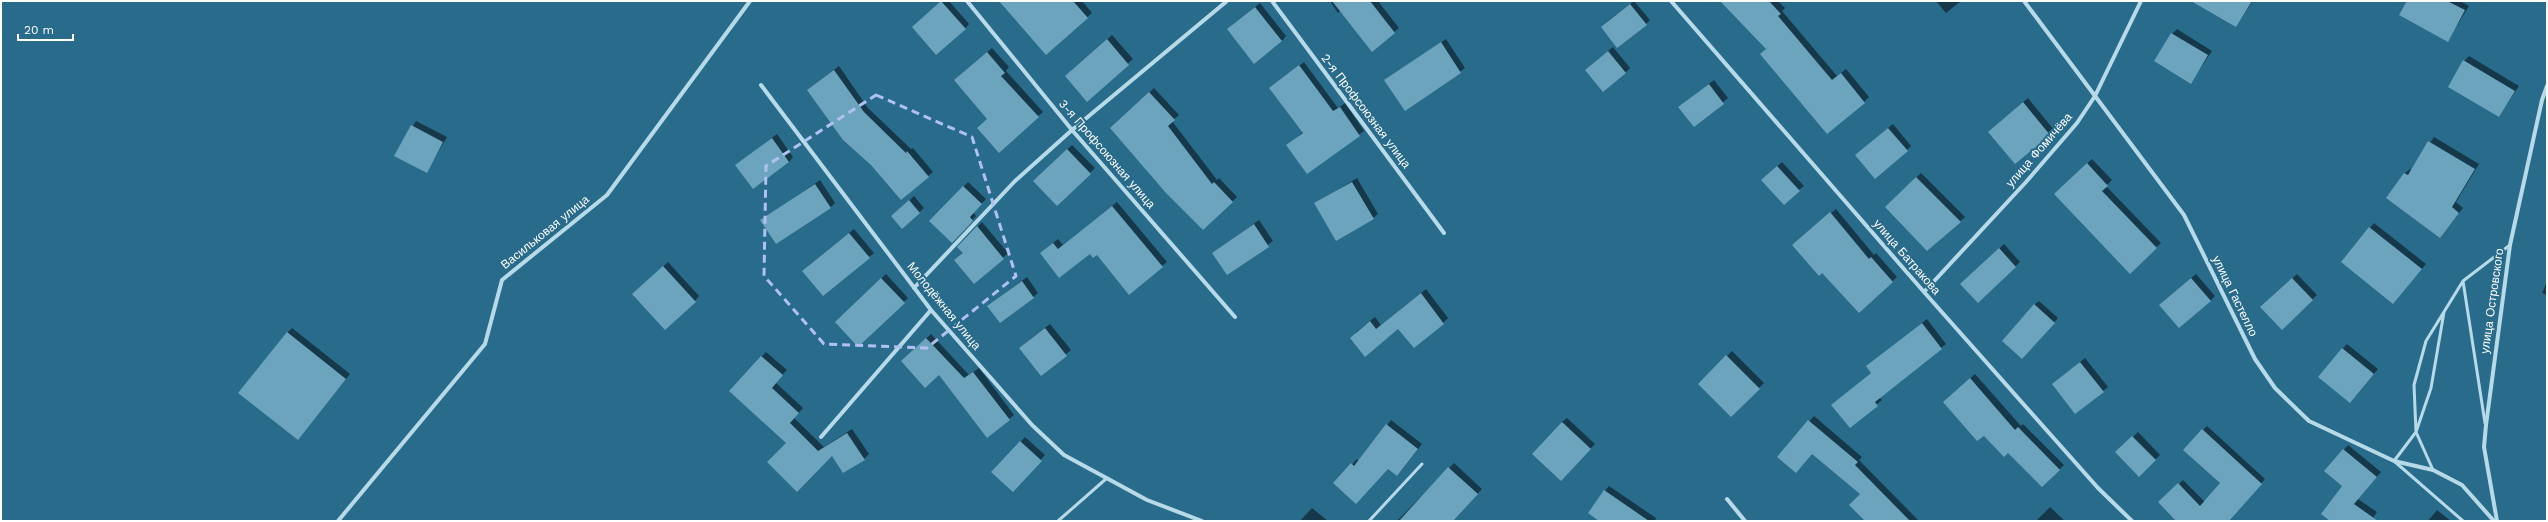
<svg xmlns="http://www.w3.org/2000/svg" width="2548" height="522" font-family="'Work Sans',sans-serif">
  <style>
    .shadow { fill: #0007 }
    .building { fill: #6ca4be }
    .lines { fill: none; stroke-linecap: round; stroke-linejoin: round }
    .service { stroke: #b7dae9; stroke-width: 3 }
    .minor { stroke: #b7dae9; stroke-width: 4 }
    .marked { fill: none; stroke: #b0c1f1; stroke-width: 3; stroke-dasharray: 8 5; stroke-linejoin: round }
    .labels { text-anchor: middle; stroke-width: 4; stroke-linejoin: round; paint-order: stroke }
    .street-label { font-size: 12px; fill: #fff; stroke: #296b8b }
  </style>
  <rect width="100%" height="100%" fill="#296b8b"/>
  <path class="shadow" d="M942 1H949L969 24 965 29 918 23Z
    M1001 1H1082L1092 13 1047 53Z
    M1330 1H1378L1399 28 1372 50 1341 10 1338 13Z
    M1634 1 1650 20 1646 24 1607 22Z
    M1722 1H1778L1785 8 1782 11 1837 76 1846 69 1869 97 1864 102 1767 48Z
    M1936 1H1961L1946 13Z
    M2193 1H2253L2236 26Z
    M2408 1H2460L2469 6 2448 40Z
    M1260 3 1286 36 1282 41 1232 25Z
    M2177 29 2212 51 2191 82 2172 34Z
    M1112 35 1133 59 1087 100 1071 71Z
    M1446 39 1465 68 1405 109 1385 80Z
    M1613 47 1630 68 1625 73 1591 65Z
    M992 48 1009 67 1006 71 1043 112 1038 116 988 119 960 75Z
    M2469 56 2519 86 2499 116 2464 61Z
    M1304 62 1338 108 1345 103 1364 131 1307 173 1288 145 1303 132 1270 88Z
    M839 66 868 108 911 149 913 148 933 172 928 176 808 90Z
    M1714 80 1728 98 1694 126 1684 103Z
    M1154 88 1179 115 1172 121 1217 180 1219 178 1237 197 1203 229 1116 123Z
    M2028 98 2054 130 2015 163 1994 127Z
    M416 121 447 137 426 172 395 155Z
    M1893 124 1911 146 1907 150 1861 151Z
    M777 134 793 157 789 162 736 165Z
    M2434 137 2479 164 2456 202 2463 208 2440 237 2387 198 2405 173 2410 169 2412 170Z
    M1072 145 1095 168 1057 204 1035 181Z
    M2092 159 2112 180 2106 186 2161 243 2130 272 2055 194Z
    M1782 162 1804 186 1799 190 1767 176Z
    M1921 173 1965 217 1928 250 1886 207Z
    M1357 178 1378 214 1373 218 1316 204Z
    M820 180 835 203 830 208 762 220Z
    M968 182 986 199 973 212 976 216 952 241 931 221Z
    M914 196 924 208 902 228 897 212Z
    M1117 202 1167 262 1162 266 1097 254 1046 249 1058 239 1063 245Z
    M1836 209 1874 255 1876 253 1897 277 1859 312 1798 240Z
    M1259 220 1273 241 1228 274 1214 253Z
    M982 222 1008 253 974 283 960 256 964 252 958 247Z
    M2374 223 2426 264 2393 303 2342 262Z
    M854 229 874 253 869 257 808 266Z
    M2004 244 2020 262 1978 301 1962 284Z
    M668 262 699 296 695 301 638 290Z
    M886 274 908 298 858 345 836 322Z
    M2196 274 2215 296 2210 301 2165 300Z
    M2297 274 2317 295 2282 329 2262 307Z
    M1027 277 1038 293 1033 297 993 302Z
    M2547 282V295L2542 293Z
    M1426 289 1448 318 1443 323 1355 333 1375 317 1381 325Z
    M2039 301 2058 318 2026 353 2034 305Z
    M1927 319 1946 344 1879 397 1882 400 1850 427 1832 405 1872 372V362Z
    M1050 324 1071 350 1041 375 1024 344Z
    M292 328 350 374 302 434 287 333Z
    M931 334 969 375 979 368 1014 415 987 437 939 374 906 357Z
    M2347 344 2378 369 2355 397 2342 349Z
    M1732 351 1764 383 1731 416 1699 384Z
    M766 352 787 370 775 382 803 408 794 418 824 447 852 429 869 454 864 459 832 454 797 491 788 443 731 391Z
    M2085 358 2108 387 2103 391 2053 384Z
    M1975 374 2021 426 2023 424 2064 465 2042 486 2008 451 1949 397Z
    M1814 416 1862 457 1859 460 1919 521H1866L1861 494 1813 453 1778 457Z
    M1567 418 1595 444 1565 475 1562 422Z
    M1391 420 1422 444 1402 470 1397 475 1388 468 1335 483 1357 459 1359 461Z
    M2207 426 2265 479 2241 506 2216 521H2178L2160 502 2183 480 2205 502 2222 483 2203 430Z
    M2138 432 2160 455 2139 475 2117 452Z
    M1025 437 1045 455 1017 486 993 472Z
    M2348 445 2381 472 2358 499 2377 512 2371 521H2332L2343 486 2325 471Z
    M1454 463 1482 489 1455 518 1452 521H1397Z
    M1609 486 1656 518 1655 521H1601L1605 491Z
    M2050 507 2065 521H2036Z
    M1312 508 1328 521H1300Z
    M2437 510 2451 521H2428Z"/>
  <path class="building" d="M941 1 966 29 936 55 912 27Z
    M999 1H1073L1088 18 1046 55Z
    M1332 1H1370L1395 33 1372 52Z
    M1720 1H1769L1781 14 1778 16 1832 80 1841 73 1865 103 1827 134 1760 54 1766 49Z
    M2191 1H2252L2236 27Z
    M2407 1H2447L2465 10 2448 42 2399 15Z
    M1630 4 1647 25 1617 48 1601 27Z
    M1255 7 1282 41 1254 64 1227 29Z
    M2171 33 2208 55 2191 84 2154 61Z
    M1107 39 1129 65 1087 102 1065 76Z
    M1441 42 1461 73 1405 111 1384 80Z
    M1608 51 1626 73 1603 92 1585 70Z
    M987 52 1005 73 1001 76 1039 117 999 153 977 128 987 119 954 80Z
    M2463 60 2515 91 2499 117 2448 87Z
    M1299 65 1333 111 1340 107 1360 136 1307 174 1286 145 1303 133 1269 88Z
    M834 70 864 112 906 153 907 151 929 177 901 200 871 165 843 140 807 90Z
    M1709 84 1724 104 1694 127 1678 107Z
    M1149 92 1175 120 1168 126 1212 184 1214 182 1233 202 1203 230 1166 193 1110 128Z
    M2023 102 2050 135 2015 164 1988 132Z
    M411 125 443 142 427 173 394 156Z
    M1888 128 1908 151 1875 179 1855 155Z
    M772 138 789 162 753 189 735 165Z
    M2428 141 2475 169 2452 207 2459 213 2440 238 2386 198 2404 173 2408 175Z
    M1067 149 1091 174 1057 206 1033 181Z
    M2087 163 2108 186 2102 191 2157 248 2130 274 2054 194Z
    M1777 166 1800 191 1784 205 1761 180Z
    M1916 177 1961 222 1927 251 1885 207Z
    M1352 182 1374 219 1336 241 1314 203Z
    M815 184 831 208 776 244 760 220Z
    M963 186 982 204 970 217 973 221 952 243 929 221Z
    M909 200 920 213 902 229 891 216Z
    M1112 206 1163 267 1129 295 1097 255 1093 258 1090 254 1059 278 1040 253 1053 243 1058 249Z
    M1830 212 1869 259 1871 257 1893 282 1859 313 1822 273 1819 276 1792 245Z
    M1254 224 1269 247 1227 275 1212 253Z
    M977 226 1004 259 974 284 954 260 963 253 957 247Z
    M2369 227 2422 269 2393 304 2341 262Z
    M849 233 870 258 823 296 802 271Z
    M1999 248 2016 267 1978 303 1960 284Z
    M663 266 696 302 665 330 632 294Z
    M881 278 905 303 858 347 835 322Z
    M2191 278 2211 301 2179 328 2159 305Z
    M2292 278 2313 300 2282 330 2260 307Z
    M1022 281 1034 298 1000 323 987 306Z
    M1421 293 1444 324 1414 348 1398 329 1365 357 1350 338 1370 321 1376 329Z
    M2034 304 2055 323 2022 359 2002 341Z
    M1922 323 1942 349 1875 402 1878 406 1850 428 1831 405 1871 373 1866 366Z
    M1045 328 1067 356 1041 376 1019 348Z
    M287 332 346 379 298 440 238 393Z
    M926 338 964 378 973 372 1010 420 987 438 939 375 925 388 901 361Z
    M2342 348 2374 374 2350 403 2318 377Z
    M1726 355 1760 389 1731 417 1698 384Z
    M761 356 783 375 772 388 799 413 790 423 818 451 847 433 865 460 843 473 832 456 797 492 767 462 786 443 729 391Z
    M2080 362 2104 392 2075 414 2052 384Z
    M1970 378 2015 430 2018 427 2060 470 2042 487 2008 453 2004 457 1984 436 1977 441 1943 402Z
    M1808 420 1858 462 1855 465 1910 521H1865L1849 505 1860 494 1812 454 1796 473 1777 457Z
    M1562 422 1591 449 1561 481 1532 454Z
    M1386 424 1418 449 1397 476 1388 469 1356 504 1333 483 1351 463 1354 466Z
    M2202 429 2262 484 2229 521H2176L2158 502 2178 483 2200 506 2220 483 2183 450Z
    M2132 436 2156 460 2139 477 2115 452Z
    M1020 441 1042 461 1013 492 991 472Z
    M2343 449 2377 477 2354 504 2378 521H2330L2321 514 2342 486 2324 471Z
    M1448 467 1478 494 1453 521H1399Z
    M1604 490 1649 521H1599L1588 513Z"/>
  <g class="lines">
    <path class="service" d="M2463 281 2485 423
      M2444 312 2431 388 2416 432 2394 461 2463 521
      M2433 470 2416 432 2414 385 2426 341 2463 281 2510 245
      M1058 521 1107 478
      M1369 521 1422 464"/>
    <path class="minor" d="M967 1 1072 130 1235 317
      M1272 1 1444 233
      M1671 1 1924 292 2098 488 2132 521
      M2024 1 2184 215 2255 359 2275 388 2309 421 2394 461 2433 470 2462 485 2494 521
      M761 85 931 310 1032 425 1064 455 1147 500 1202 521
      M914 288 1015 181 1072 130 1227 1
      M1924 292 2026 182 2077 123 2095 96 2141 1
      M821 437 931 310
      M1727 499 1745 521
      M338 521 485 344 502 280 607 195 750 1
      M2497 521 2484 447 2486 425 2510 245 2542 100 2547 86"/>
  </g>
  <path class="marked" d="M876 95 972 137 1016 276 927 348 824 344 764 276 766 166Z"/>
  <g class="labels">
    <g class="street-label">
      <text transform="translate(1366 111) rotate(53)" y="4">2-я Профсоюзная улица</text>
      <text transform="translate(2039 150) rotate(-49)" y="4">улица Фомичёва</text>
      <text transform="translate(1107 154) rotate(49)" y="4">3-я Профсоюзная улица</text>
      <text transform="translate(545 232) rotate(-39)" y="4">Васильковая улица</text>
      <text transform="translate(1907 257) rotate(49)" y="4">улица Батракова</text>
      <text transform="translate(2235 296) rotate(64)" y="4">улица Гастелло</text>
      <text transform="translate(2492 301) rotate(-82)" y="4">улица Островского</text>
      <text transform="translate(944 306) rotate(51)" y="4">Молодёжная улица</text>
    </g>
  </g>
  <rect width="2548" height="522" fill="none" stroke="#ffffff" stroke-width="4"/>
  <path d="M18 34v6h55v-6" fill="none" stroke="#ffffff" stroke-width="2"/>
  <text x="24" y="34" font-size="12" fill="#ffffff" stroke="#296b8b" stroke-width="3" paint-order="stroke">20 m</text>
</svg>
